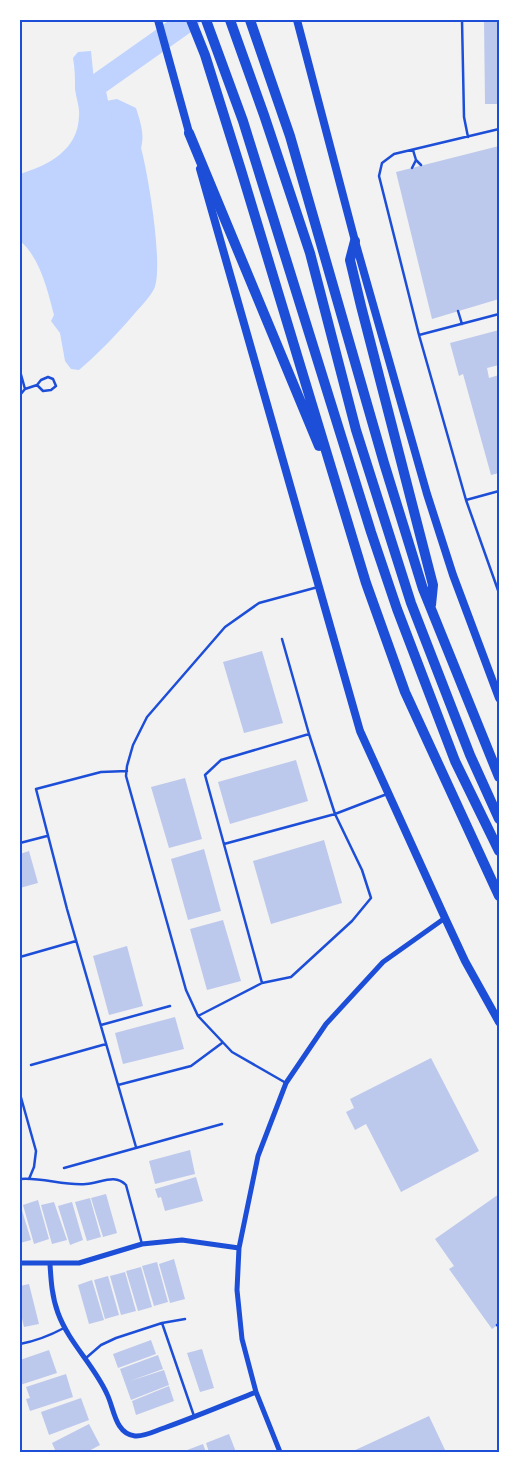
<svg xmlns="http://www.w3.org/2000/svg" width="519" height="1472" font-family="Commissioner,sans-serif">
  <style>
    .water { fill: #bfd3fe }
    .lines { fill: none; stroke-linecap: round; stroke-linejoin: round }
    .river { stroke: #bfd3fe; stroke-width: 22 }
    .building { fill: #bdc9ec }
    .service { stroke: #1d4ed8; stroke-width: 2.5 }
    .minor { stroke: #1d4ed8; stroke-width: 5 }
    .secondary { stroke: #1d4ed8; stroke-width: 8 }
    .motorway { stroke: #1d4ed8; stroke-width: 10 }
    .neatline { fill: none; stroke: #1d4ed8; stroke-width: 2 }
  </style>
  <rect width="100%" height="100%" fill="#f2f2f2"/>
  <path class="water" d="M91 51 95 91 98 97 106 101 117 99 136 108C140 121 145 134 141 148 148 173 164 268 154 289 150 297 141 306 135 313 118 333 99 353 79 370L71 369 65 361 60 333 51 321 54 315C48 292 40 257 20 241V174C49 165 78 150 79 116 80 107 76 98 75 89 75 79 75 68 73 58L78 52Z"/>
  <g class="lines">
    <path class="river" d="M101 122 94 87 189 20"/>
  </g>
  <path class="building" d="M484 20H499V104H485Z
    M499 146V299L432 319 396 172Z
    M499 330V365L487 368 489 378 499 375V473L491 475 463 374 459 376 450 343Z
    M262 651 283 723 244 733 223 662Z
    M296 760 308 801 230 824 218 782Z
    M185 778 202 839 169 848 151 787Z
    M324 840 342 903 271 924 253 861Z
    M204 849 221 911 188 920 171 859Z
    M29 851 38 883 20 888V854Z
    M223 920 241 981 207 990 190 929Z
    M127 946 143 1006 109 1015 93 956Z
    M175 1017 184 1049 123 1064 115 1033Z
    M431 1058 479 1151 401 1192 366 1124 355 1130 346 1112 354 1108 350 1099Z
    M190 1150 195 1174 155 1184 149 1161Z
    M196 1177 203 1201 165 1211 161 1197 158 1198 155 1189Z
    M106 1194 117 1233 103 1237 91 1198Z
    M499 1194V1324L492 1329 449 1269 454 1266 435 1239Z
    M90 1198 101 1237 87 1241 75 1202Z
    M38 1200 49 1239 34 1244 23 1205Z
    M54 1202 67 1240 52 1244 41 1205Z
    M72 1202 83 1240 70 1245 58 1206Z
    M20 1204 31 1240 20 1243Z
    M174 1259 185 1299 170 1303 159 1264Z
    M157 1262 168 1302 154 1306 142 1266Z
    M141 1267 152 1307 138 1311 126 1271Z
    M125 1272 136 1311 121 1315 110 1276Z
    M108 1276 119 1315 105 1319 94 1280Z
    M92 1280 104 1320 89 1324 78 1285Z
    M29 1284 39 1324 24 1327 20 1310V1286Z
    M151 1340 156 1354 118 1368 113 1354Z
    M202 1349 214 1388 200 1392 187 1353Z
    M49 1350 57 1373 20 1385V1360Z
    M158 1355 163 1369 130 1381 164 1370 169 1385 131 1400 120 1369Z
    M66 1374 73 1397 30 1411 26 1399 30 1398 26 1387Z
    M169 1386 174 1401 136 1415 132 1401Z
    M81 1398 89 1420 49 1435 41 1412Z
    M429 1416 446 1452H351Z
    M89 1424 100 1445 87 1452H56L52 1443Z
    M229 1434 236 1452H209L206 1443Z
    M203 1444 206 1452H182Z"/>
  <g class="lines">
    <path class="service" d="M462 20 464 117 468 137
      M499 129 394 154 382 163 379 176 419 335 466 500 499 593
      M413 150 416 160 421 165
      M412 168 416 160
      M458 311 462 324
      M419 335 499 314
      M20 371 25 389 20 395
      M25 389 37 385 41 380 48 377 53 379 56 386 51 390 43 391 37 385
      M466 500 499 491
      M282 639 309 734 335 814 387 794
      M127 771 101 772 36 789 67 909 136 1147
      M20 843 47 836
      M20 957 76 941
      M262 983 205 775 221 760 309 734
      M198 1016 262 983 291 977 352 921 371 898 362 870 335 814 224 844
      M101 1025 170 1006
      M31 1065 106 1044
      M286 1083 232 1052 198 1016 186 990 126 776 127 766 133 745 147 717 225 627 259 603 318 587
      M118 1085 191 1066 222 1043
      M20 1094 36 1151 34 1167 29 1179
      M64 1168 222 1124
      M20 1179C42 1177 64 1186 86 1184 101 1183 115 1173 126 1185L142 1244
      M162 1323 185 1319
      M497 1325 499 1327
      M20 1344C36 1341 49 1336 64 1328
      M86 1358 101 1345 116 1338 162 1323 194 1416"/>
    <path class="minor" d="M20 1263H79L142 1244 182 1240 239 1248
      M50 1264C51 1281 52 1297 58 1313 69 1343 94 1365 107 1394 114 1408 115 1434 135 1436 144 1437 155 1431 164 1428 195 1417 226 1404 256 1392
      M280 1452 256 1392 242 1339 237 1290 239 1248 258 1156 286 1083 326 1024 383 962 445 918"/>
    <path class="secondary" d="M158 20 190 136
      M297 20 355 241 427 494 453 575 499 698
      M200 169 360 731 445 918 465 961 499 1022"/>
    <path class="motorway" d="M191 20 205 55 241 170 366 583 405 692 499 896
      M206 20 243 121 371 532 397 609 455 761 499 851
      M230 20 264 115 310 253 356 430 411 603 470 755 499 819
      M250 20 290 136 384 463 423 589 499 777
      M189 133 319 446
      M355 241 350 260 361 306 433 585 431 605"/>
  </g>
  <rect width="519" height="1472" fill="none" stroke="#ffffff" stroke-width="42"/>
  <rect x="21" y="21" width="477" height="1430" class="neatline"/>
</svg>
